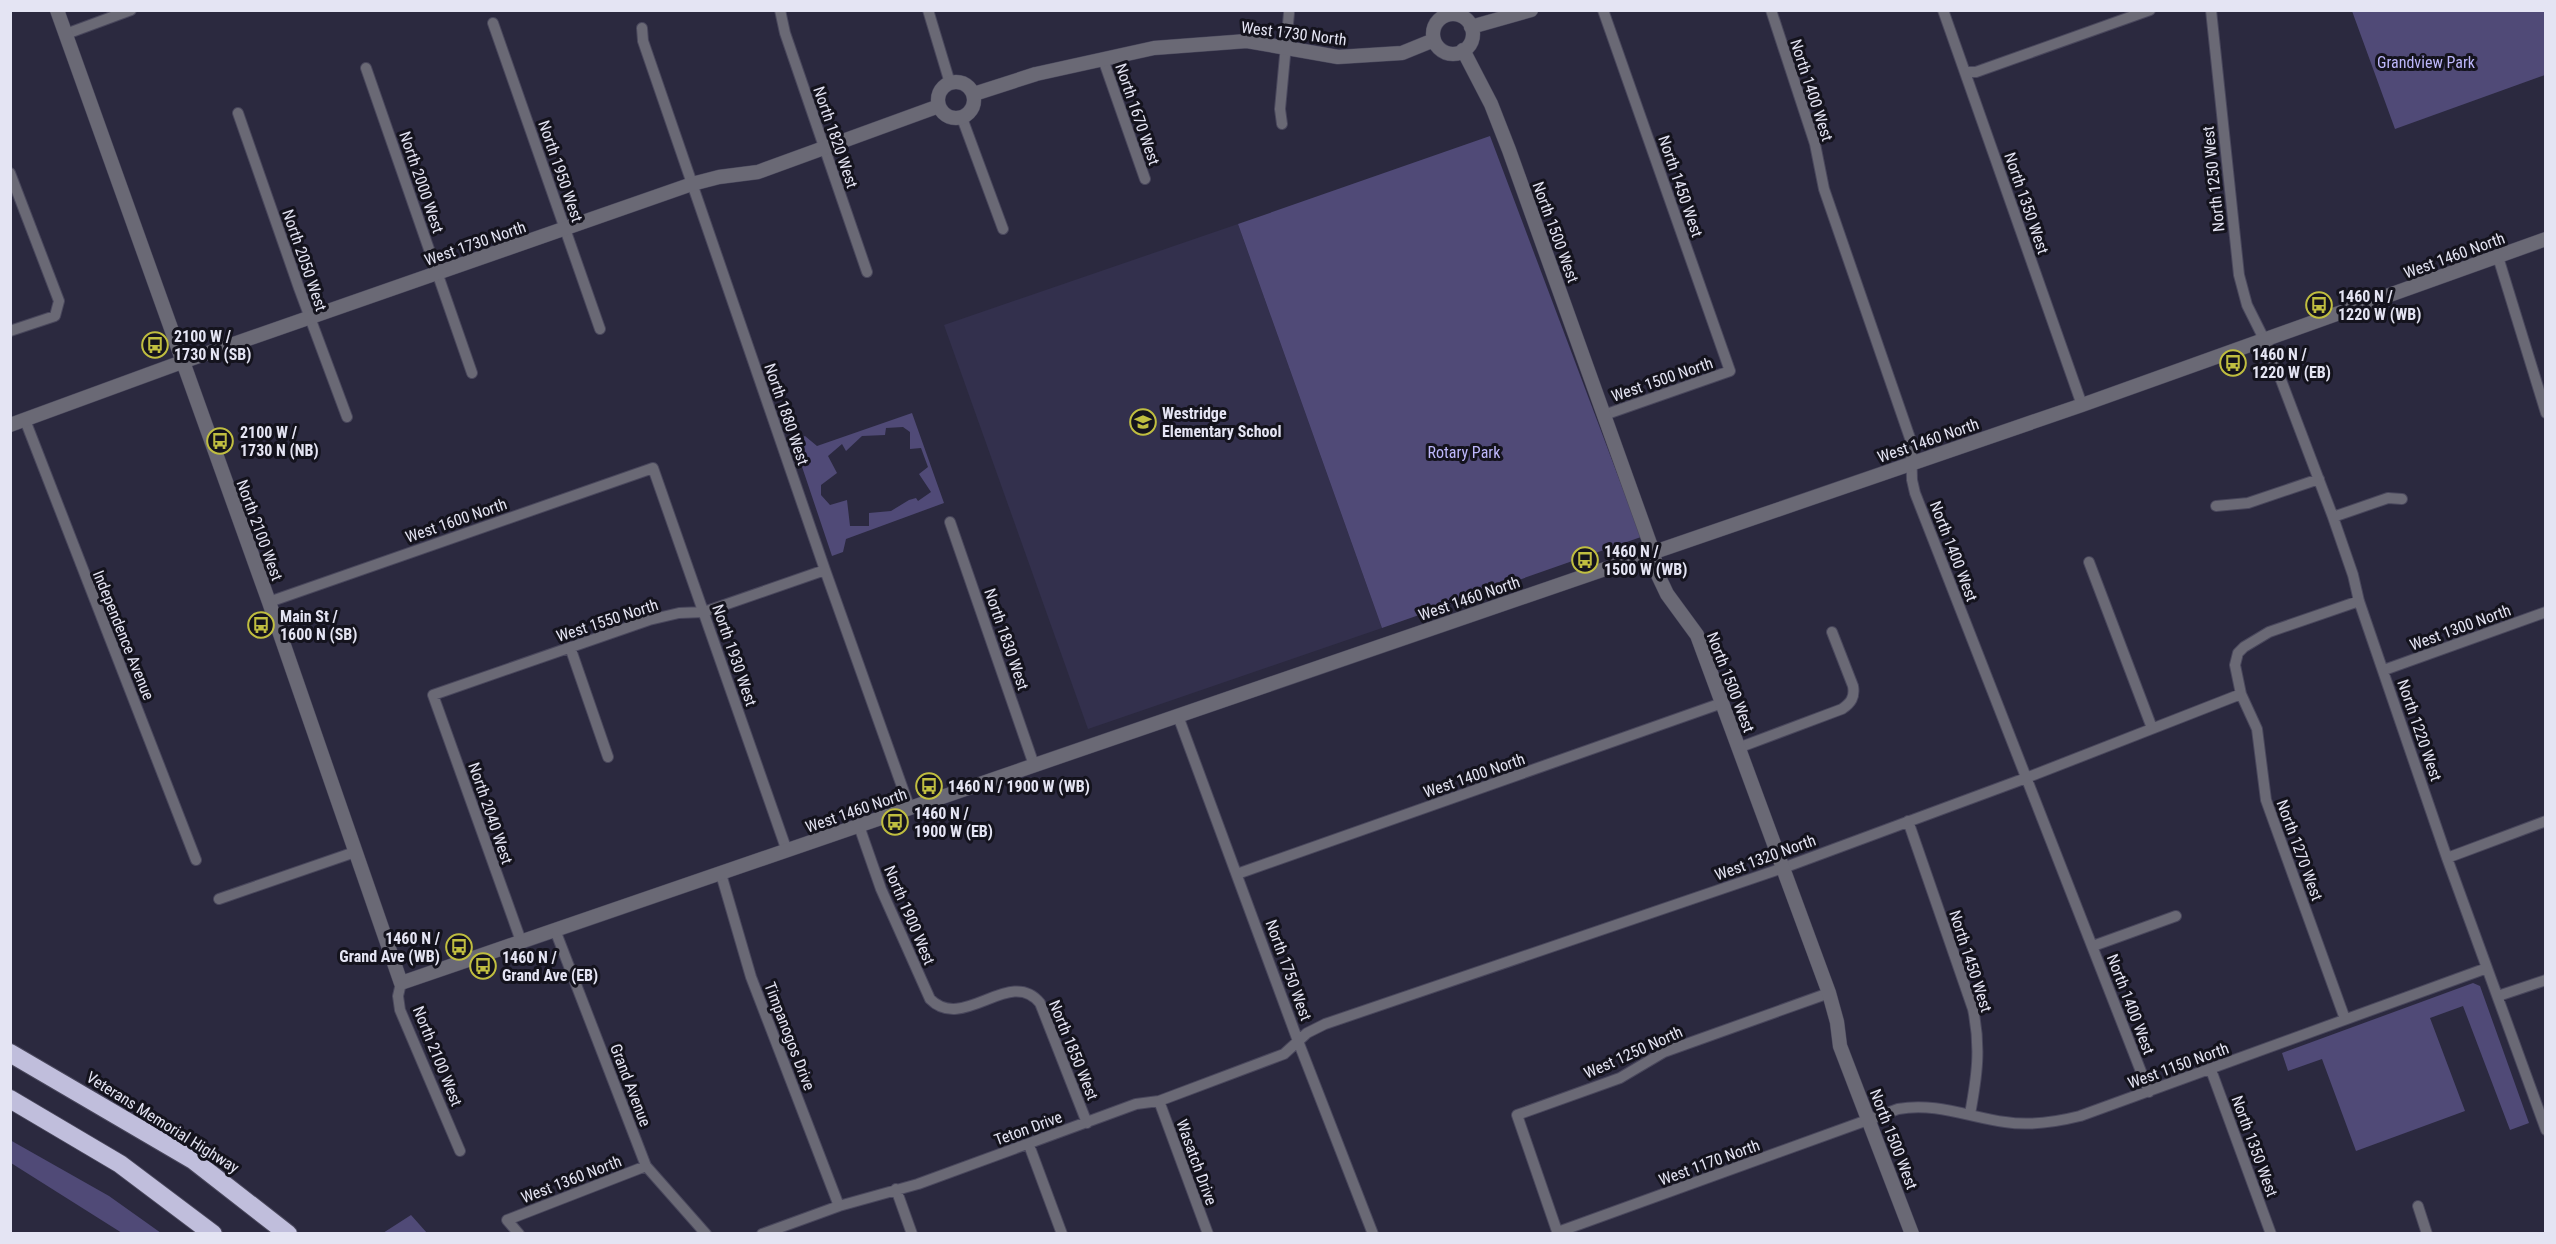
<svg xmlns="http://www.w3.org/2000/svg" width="2556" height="1244" font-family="'Roboto Condensed',sans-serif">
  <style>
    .built { fill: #33304d }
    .green { fill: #504a77; fill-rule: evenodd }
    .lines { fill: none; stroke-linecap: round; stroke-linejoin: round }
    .minor-casing { stroke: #49475c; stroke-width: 12 }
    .tertiary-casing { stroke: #49475c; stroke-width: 15 }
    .motorway-casing { stroke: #49475c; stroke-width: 20 }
    .minor { stroke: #6a6975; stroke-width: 10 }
    .tertiary { stroke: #6a6975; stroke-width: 14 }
    .motorway { stroke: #c0bedc; stroke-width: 18 }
    .labels { text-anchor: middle; stroke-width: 6; stroke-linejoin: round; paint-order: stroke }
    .street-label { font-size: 16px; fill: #e4e4f3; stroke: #14131d }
    .park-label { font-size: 16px; fill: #bdb7fa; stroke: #14131d }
    .poi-label { font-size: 16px; font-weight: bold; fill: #e4e4f3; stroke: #14131d; text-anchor: start }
  </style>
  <rect width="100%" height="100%" fill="#2b293f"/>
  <path class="built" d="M1238 224 1382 628 1088 729 944 325Z"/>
  <path class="green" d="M2352 11H2545V75L2395 129Z
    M1490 136 1641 537 1382 628 1238 224Z
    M912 413 944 503 846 539 843 552 832 556 793 440 805 436 817 446ZM903 427 910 432V449L921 448 928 467 919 474 931 492 918 501 916 498 909 500 891 511 869 513V526H850L847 500 830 505 821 495V485L837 473 828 456 842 444 846 451 862 436 885 435 886 428Z
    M2473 983 2480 986 2529 1123 2510 1130 2463 1006 2430 1018 2465 1111 2356 1151 2322 1059 2288 1071 2282 1053Z
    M10 1140 109 1196 161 1233H122L11 1163Z
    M411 1215 427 1233H383Z"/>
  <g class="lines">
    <g class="minor-casing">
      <path id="minor" d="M780 10 785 33 867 272
        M928 10 950 83
        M1449 10V14
        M1603 10 1730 371 1604 415
        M1771 10 1815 144 1824 189 1911 441 1912 480 1915 493 2149 1092
        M1943 10 2082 405
        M2211 10 2239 275 2247 305 2270 351 2333 517 2353 575 2359 601 2447 858 2546 1130
        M493 23 600 329
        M642 28 643 41 825 570 910 809
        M66 34 131 10
        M1103 59 1145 179
        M366 68 472 373
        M1965 72H1976L2150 10
        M238 113 299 288 347 417
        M962 118 1003 229
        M1282 124 1280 109 1289 13
        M10 173 59 301 55 316 10 331
        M2498 257 2546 413
        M25 420 196 860
        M2216 506 2248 503 2319 479
        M2333 517 2388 498 2402 499
        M950 522 1034 765
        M2089 562 2152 728
        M269 602 653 468 787 851
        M570 647 608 757
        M2384 670 2546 612
        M1178 716 1298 1041 1373 1234
        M1738 748 1842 709C1851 703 1855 697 1853 686L1832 632
        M1908 821 1973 1009C1981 1048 1977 1076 1970 1114
        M859 826 881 889 930 999C963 1033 1010 966 1040 1003L1087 1123
        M2447 858 2546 821
        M721 874 751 977 839 1206
        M1237 874 1722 703
        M219 899 355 852
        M555 930 646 1166 706 1234
        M521 941 433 695 649 620 679 613 704 612 825 570
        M2093 946 2176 916
        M401 983 398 996 400 1010 460 1151
        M2498 996 2546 980
        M2345 1019 2266 800 2257 729 2241 694 2235 665 2238 653 2244 647 2269 632 2359 601
        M2211 1070 2271 1234
        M1159 1101 1208 1234
        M1029 1145 1062 1234
        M896 1189 912 1234
        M2418 1206 2427 1234
        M1558 1232 1898 1109C1935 1102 1969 1117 2005 1122 2029 1126 2056 1122 2080 1116L2487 968
        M519 1234 507 1220 646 1166
        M762 1234 839 1206 918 1184 1136 1104 1159 1101 1284 1054 1307 1033 1325 1024 1783 868 2026 778 2241 694
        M1558 1234 1517 1115 1620 1078 1664 1052 1829 993"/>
    </g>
    <g class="tertiary-casing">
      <path id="tertiary" d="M57 10 269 602 401 983 2082 405 2546 239
        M1433 34a20 20 0 1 1 40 0a20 20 0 1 1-40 0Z
        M1471 27 1531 10
        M1463 50 1491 104 1509 150 1653 552 1658 575 1667 594 1697 635 1829 993 1837 1022 1840 1046 1912 1234
        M938 100a18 18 0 1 1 36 0a18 18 0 1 1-36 0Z
        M974 94 1036 74 1154 48 1247 41 1338 57 1402 53 1434 40
        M10 425 182 362 692 184 719 177 758 172 939 106"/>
    </g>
    <g class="motorway-casing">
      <path id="motorway" d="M10 1053 193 1160 288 1234
        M10 1099 120 1164 213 1234"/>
    </g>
    <use href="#minor" class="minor"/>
    <use href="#tertiary" class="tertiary"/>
    <use href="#motorway" class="motorway"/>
  </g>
  <defs>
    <g id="bus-ring" transform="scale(1.35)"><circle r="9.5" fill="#14131d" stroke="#c0be40" stroke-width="1.5"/><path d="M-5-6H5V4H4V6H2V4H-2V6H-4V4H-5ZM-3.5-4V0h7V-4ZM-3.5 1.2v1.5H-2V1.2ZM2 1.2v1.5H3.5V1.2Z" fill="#c0be40"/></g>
    <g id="school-ring" transform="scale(1.35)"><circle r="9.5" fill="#14131d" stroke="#c0be40" stroke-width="1.5"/><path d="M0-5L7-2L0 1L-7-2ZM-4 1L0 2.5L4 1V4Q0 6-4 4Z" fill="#c0be40"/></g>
  </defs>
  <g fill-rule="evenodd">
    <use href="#bus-ring" x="2319" y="305"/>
    <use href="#bus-ring" x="155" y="345"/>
    <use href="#bus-ring" x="2233" y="363"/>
    <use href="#school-ring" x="1143" y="422"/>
    <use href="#bus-ring" x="220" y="441"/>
    <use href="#bus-ring" x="1585" y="560"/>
    <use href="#bus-ring" x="261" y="625"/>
    <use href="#bus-ring" x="929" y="786"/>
    <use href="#bus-ring" x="895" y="822"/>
    <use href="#bus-ring" x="459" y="947"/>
    <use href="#bus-ring" x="483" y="966"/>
  </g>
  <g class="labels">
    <g class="street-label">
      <text transform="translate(1294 33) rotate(7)" y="6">West 1730 North</text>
      <text transform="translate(1812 90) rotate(72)" y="6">North 1400 West</text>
      <text transform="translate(1138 114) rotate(71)" y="6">North 1670 West</text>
      <text transform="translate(836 137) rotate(71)" y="6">North 1820 West</text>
      <text transform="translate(561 171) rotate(71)" y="6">North 1950 West</text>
      <text transform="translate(2213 179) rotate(-96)" y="6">North 1250 West</text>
      <text transform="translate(422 182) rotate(71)" y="6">North 2000 West</text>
      <text transform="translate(1681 186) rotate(71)" y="6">North 1450 West</text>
      <text transform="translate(2027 203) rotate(71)" y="6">North 1350 West</text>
      <text transform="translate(1556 232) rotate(70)" y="6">North 1500 West</text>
      <text transform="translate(475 243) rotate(-19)" y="6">West 1730 North</text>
      <text transform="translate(2454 255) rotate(-20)" y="6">West 1460 North</text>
      <text transform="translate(305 260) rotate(71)" y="6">North 2050 West</text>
      <text transform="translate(1662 379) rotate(-19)" y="6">West 1500 North</text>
      <text transform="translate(787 414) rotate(71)" y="6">North 1880 West</text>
      <text transform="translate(1928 440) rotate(-19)" y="6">West 1460 North</text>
      <text transform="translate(456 520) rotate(-19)" y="6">West 1600 North</text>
      <text transform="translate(260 530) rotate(70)" y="6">North 2100 West</text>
      <text transform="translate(1954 551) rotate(69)" y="6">North 1400 West</text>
      <text transform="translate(1469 598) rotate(-19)" y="6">West 1460 North</text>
      <text transform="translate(607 620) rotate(-18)" y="6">West 1550 North</text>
      <text transform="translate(2460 627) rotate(-20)" y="6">West 1300 North</text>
      <text transform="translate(124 635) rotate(68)" y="6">Independence Avenue</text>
      <text transform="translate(1007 639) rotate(71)" y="6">North 1830 West</text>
      <text transform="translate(735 655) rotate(71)" y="6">North 1930 West</text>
      <text transform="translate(1731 682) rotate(69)" y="6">North 1500 West</text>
      <text transform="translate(2420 730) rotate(71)" y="6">North 1220 West</text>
      <text transform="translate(1474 775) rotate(-19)" y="6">West 1400 North</text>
      <text transform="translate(856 810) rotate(-19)" y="6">West 1460 North</text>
      <text transform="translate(491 813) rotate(71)" y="6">North 2040 West</text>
      <text transform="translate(2300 850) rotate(70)" y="6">North 1270 West</text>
      <text transform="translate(1765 857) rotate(-20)" y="6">West 1320 North</text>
      <text transform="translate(910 915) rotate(67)" y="6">North 1900 West</text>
      <text transform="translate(1971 961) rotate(72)" y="6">North 1450 West</text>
      <text transform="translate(1289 970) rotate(70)" y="6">North 1750 West</text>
      <text transform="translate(2131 1004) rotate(69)" y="6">North 1400 West</text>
      <text transform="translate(790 1036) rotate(69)" y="6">Timpanogos Drive</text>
      <text transform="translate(1074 1050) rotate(68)" y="6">North 1850 West</text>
      <text transform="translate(1633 1052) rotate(-24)" y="6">West 1250 North</text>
      <text transform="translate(438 1056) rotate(68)" y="6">North 2100 West</text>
      <text transform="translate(2178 1065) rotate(-20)" y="6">West 1150 North</text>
      <text transform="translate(631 1085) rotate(69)" y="6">Grand Avenue</text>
      <text transform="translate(163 1122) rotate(32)" y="6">Veterans Memorial Highway</text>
      <text transform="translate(1028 1128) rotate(-20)" y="6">Teton Drive</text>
      <text transform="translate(1894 1139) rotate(69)" y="6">North 1500 West</text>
      <text transform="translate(2255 1146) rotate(70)" y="6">North 1350 West</text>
      <text transform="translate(1197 1162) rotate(70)" y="6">Wasatch Drive</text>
      <text transform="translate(1709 1162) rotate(-20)" y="6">West 1170 North</text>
      <text transform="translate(571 1179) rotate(-21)" y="6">West 1360 North</text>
    </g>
    <g class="park-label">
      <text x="2426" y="68">Grandview Park</text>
      <text x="1464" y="458">Rotary Park</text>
    </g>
    <g class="poi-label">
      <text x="2338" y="302">1460 N /<tspan x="2338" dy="18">1220 W (WB)</tspan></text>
      <text x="174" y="342">2100 W /<tspan x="174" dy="18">1730 N (SB)</tspan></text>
      <text x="2252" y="360">1460 N /<tspan x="2252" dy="18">1220 W (EB)</tspan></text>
      <text x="1162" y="419">Westridge<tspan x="1162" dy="18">Elementary School</tspan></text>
      <text x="240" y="438">2100 W /<tspan x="240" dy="18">1730 N (NB)</tspan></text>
      <text x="1604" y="557">1460 N /<tspan x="1604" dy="18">1500 W (WB)</tspan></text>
      <text x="280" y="622">Main St /<tspan x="280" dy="18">1600 N (SB)</tspan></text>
      <text x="948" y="792">1460 N / 1900 W (WB)</text>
      <text x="914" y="819">1460 N /<tspan x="914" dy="18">1900 W (EB)</tspan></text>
      <text x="440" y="944" text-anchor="end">1460 N /<tspan x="440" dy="18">Grand Ave (WB)</tspan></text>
      <text x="502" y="963">1460 N /<tspan x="502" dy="18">Grand Ave (EB)</tspan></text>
    </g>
  </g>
  <rect width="2556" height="1244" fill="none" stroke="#e4e4f3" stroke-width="24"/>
</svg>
